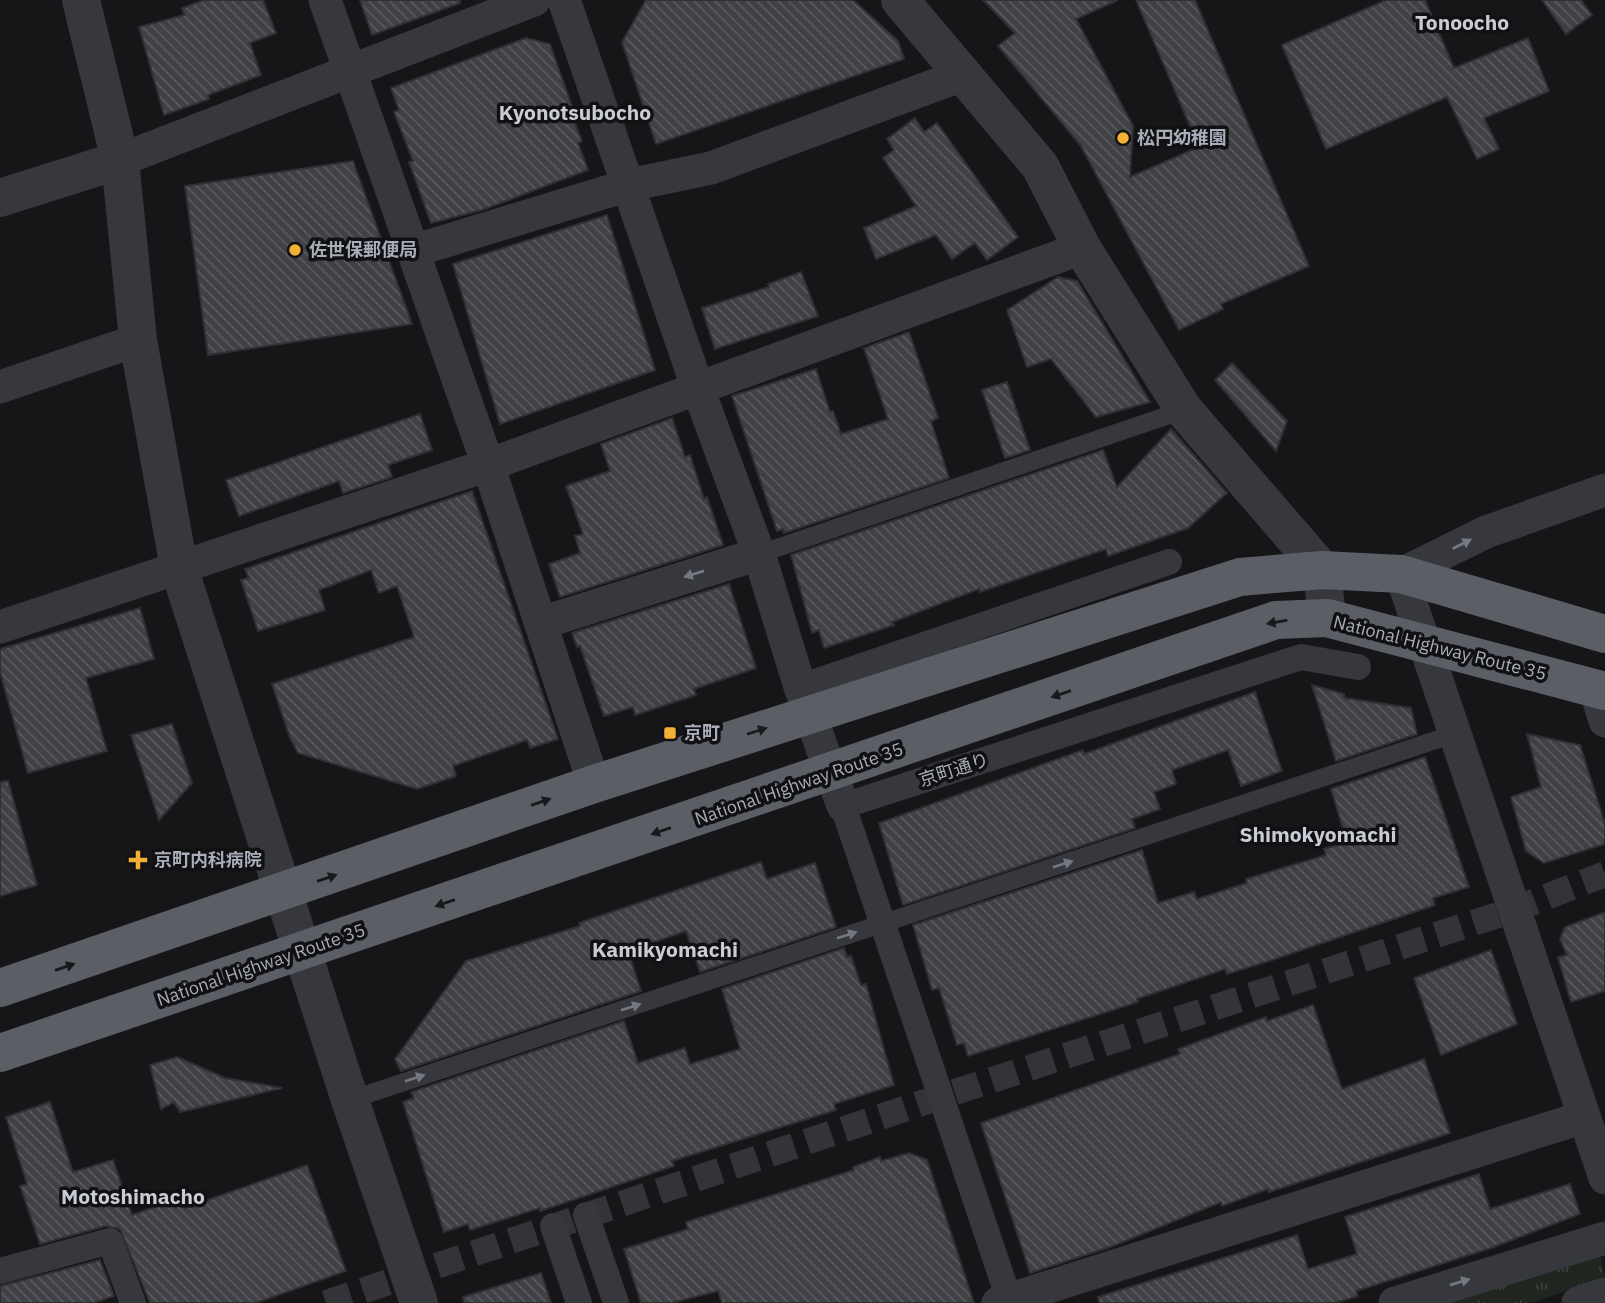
<svg xmlns="http://www.w3.org/2000/svg" width="1605" height="1303" font-family="'IBM Plex Sans','Noto Sans JP',sans-serif">
  <style>
    .grass { fill: url(#grass-tufts) }
    .building { fill: url(#building-back-hatch); stroke: #303034; stroke-width: 2 }
    .lines { fill: none; stroke-linecap: round; stroke-linejoin: round }
    .pedestrian-tunnel { stroke: #333438; stroke-width: 26; stroke-dasharray: 26 13; stroke-linecap: butt }
    .service { stroke: #37383d; stroke-width: 18 }
    .pedestrian { stroke: #37383d; stroke-width: 26 }
    .minor { stroke: #37383d; stroke-width: 33 }
    .tertiary { stroke: #37383d; stroke-width: 38 }
    .trunk { stroke: #5b5e65; stroke-width: 38 }
    .oneway { fill: #757881 }
    .oneway2 { fill: #18191b }
    .poi-dot { fill: #f2b134; stroke: #111113; stroke-width: 2.5 }
    .labels { text-anchor: middle; stroke-width: 7; stroke-linejoin: round; paint-order: stroke }
    .poi-label { font-size: 18px; font-weight: bold; fill: #a8adb8; stroke: #111113; text-anchor: start }
    .street-label { font-size: 18px; fill: #a8adb8; stroke: #111113 }
    .quarter-label { font-size: 21px; font-weight: bold; fill: #c9ccd4; stroke: #111113 }
  </style>
  <defs>
    <pattern id="grass-tufts" width="24" height="20" patternUnits="userSpaceOnUse" patternTransform="scale(1.75)"><rect width="24" height="20" fill="#1e261f"/><path d="M3 7l-1-3M5 7V3M7 7l1-3M15 17l-1-3M17 17v-4M19 17l1-3" fill="none" stroke="#3c433d"/></pattern>
    <pattern id="building-back-hatch" width="6" height="6" patternUnits="userSpaceOnUse" patternTransform="scale(1.75)"><rect width="6" height="6" fill="#404145"/><path d="M-1 5l2 2M0 0l6 6M5-1l2 2" fill="none" stroke="#595a5e"/></pattern>
  </defs>
  <rect width="100%" height="100%" fill="#161618"/>
  <path class="grass" d="M1600 1256 1605 1277 1532 1303H1439Z"/>
  <path class="building" d="M204 0H263L276 33 250 43 261 75 208 95 209 99 164 115 139 27 184 15 182 8Z
    M360 0H460V3L372 35Z
    M646 0H853L898 41 904 59 656 144 622 42Z
    M983 0H1118L1076 19 1133 126 1130 177 1199 147 1136 0H1195L1309 266 1221 304 1223 309 1179 330 1081 146 998 46 1015 33Z
    M1386 0H1425L1454 68 1528 38 1549 91 1484 118 1499 149 1477 159 1447 97 1326 149 1282 45Z
    M1542 0H1581L1592 15 1566 34Z
    M526 38 550 44 574 112 571 113 582 141 578 143 588 170 482 210 431 223 409 162 413 161 394 112 399 110 391 88Z
    M915 118 924 132 937 123 1018 237 987 260 975 243 952 259 936 235 876 259 864 228 916 206 883 158 894 150 887 139Z
    M353 161 412 324 208 355 185 186Z
    M607 215 655 370 500 424 453 264Z
    M801 272 818 316 715 349 702 308 769 287 768 284Z
    M1058 277 1077 281 1150 402 1096 417 1051 359 1027 367 1007 310Z
    M909 332 938 418 931 421 949 478 784 533 783 529 777 531 732 396 816 369 830 412 833 411 841 434 888 419 864 348Z
    M1232 363 1287 421 1276 451 1215 380Z
    M1007 382 1030 450 1005 458 982 390Z
    M420 414 432 450 388 465 392 477 343 493 339 481 239 516 226 480Z
    M672 418 685 457 690 455 704 499 707 497 723 545 560 597 549 564 580 553 575 536 583 534 566 486 610 471 601 444Z
    M1171 429 1227 493 1188 528 1108 556 1106 549 980 592 979 589 892 622 894 625 824 648 819 630 812 633 791 555 1103 450 1117 487Z
    M472 491 558 739 530 748 527 740 453 766 456 776 417 789 298 753 290 738 272 684 414 637 397 586 379 593 371 570 319 590 325 610 258 631 241 580 249 578 245 569Z
    M729 584 756 668 694 689 696 695 635 715 633 707 604 716 580 646 577 647 572 633Z
    M140 608 154 659 86 678 107 751 28 773 0 672V649Z
    M1312 685 1344 694 1345 698 1411 708 1417 734 1336 761Z
    M1255 692 1282 771 1241 786 1228 750 1172 770 1176 784 1154 792 1160 809 1132 819 1135 828 903 905 879 823 1083 750 1084 754Z
    M172 724 192 783 159 820 131 735Z
    M1527 734 1580 745 1605 824V844L1544 863 1526 851 1511 797 1541 787Z
    M1425 757 1469 887 1433 898 1435 905 1269 961 1227 974 1225 969 1178 985 1137 999 1138 1002 968 1056 964 1043 957 1045 939 988 932 990 913 925 1142 850 1158 903 1194 892 1197 899 1247 883 1246 879 1326 855 1324 849 1347 842 1331 789Z
    M8 781 37 885 0 896V782Z
    M761 862 767 879 815 863 836 927 700 972 686 931 628 951 641 991 401 1071 395 1059 466 961 580 926 579 923Z
    M1605 912V991L1571 1002 1558 957 1567 955 1560 939 1565 927Z
    M844 948 847 957 851 956 861 985 866 984 894 1085 834 1104 836 1110 672 1161 674 1166 540 1211V1208L470 1230 468 1224 444 1232 403 1102 414 1098 411 1092 624 1021 638 1063 685 1048 690 1064 740 1049 722 989Z
    M1491 950 1517 1024 1441 1055 1414 978Z
    M1313 1005 1342 1089 1424 1059 1450 1133 1269 1192 1268 1189 1222 1206 1221 1202 1113 1246 1030 1273 981 1123 1180 1054 1178 1049 1266 1017 1267 1021Z
    M177 1057 225 1078 282 1088 180 1112 174 1102 161 1109 150 1065Z
    M50 1102 73 1172 113 1160 132 1215 181 1198 185 1208 307 1165 346 1271 256 1303H150L120 1229 106 1226 40 1244 20 1186 27 1184 6 1117Z
    M909 1153 927 1160 974 1303H722L718 1291 671 1303H641L624 1249 688 1229 686 1222 854 1170 853 1167 880 1157 881 1161Z
    M1479 1174 1490 1209 1570 1184 1580 1214 1491 1248 1356 1291 1358 1296 1335 1303H1099L1098 1297 1297 1235 1308 1269 1357 1254 1345 1217Z
    M100 1260 114 1296 93 1303H0V1286Z
    M541 1273 551 1303H464L463 1297Z"/>
  <g class="lines">
    <path class="pedestrian-tunnel" d="M326 1303 940 1097 1513 910 1605 874"/>
    <path class="service" d="M759 554 1184 410
      M350 1100 1454 734"/>
    <path class="pedestrian" d="M800 687 1169 562
      M586 1215 616 1303
      M553 1226 579 1303
      M0 1271 110 1241 133 1303
      M1009 1299 843 806 1301 657 1358 667"/>
    <path class="minor" d="M325 0 488 465 594 784
      M564 0 697 386 759 554 800 687 843 806
      M120 160 534 0
      M413 251 629 185 711 168 965 74
      M0 387 138 340
      M1605 490 1486 532 1401 574 1605 1178
      M541 623 759 554
      M0 627 488 465 1082 248
      M1595 688 1605 721
      M998 1303 1584 1117
      M1395 1303 1605 1238
      M1578 1303 1605 1294"/>
    <path class="tertiary" d="M81 0 120 160 138 340 179 568 350 1100 419 1303
      M900 0 1040 166 1082 248 1184 410 1322 570 1327 618
      M0 198 120 160"/>
    <path class="trunk" d="M0 988 594 784 1240 577 1322 570 1401 574 1605 634
      M0 1053 1276 620 1327 618 1605 691"/>
  </g>
  <defs><path id="oneway-solid" d="M-6-.8H1V-3.2L6.5 0L1 3.2V.8H-6Z" transform="scale(1.75)"/></defs>
  <g class="oneway">
    <use href="#oneway-solid" transform="translate(1462 544) rotate(-27)"/>
    <use href="#oneway-solid" transform="translate(694 574) rotate(163)"/>
    <use href="#oneway-solid" transform="translate(1063 864) rotate(-18)"/>
    <use href="#oneway-solid" transform="translate(847 935) rotate(-18)"/>
    <use href="#oneway-solid" transform="translate(631 1007) rotate(-18)"/>
    <use href="#oneway-solid" transform="translate(415 1078) rotate(-18)"/>
    <use href="#oneway-solid" transform="translate(1460 1282) rotate(-17)"/>
  </g>
  <g class="oneway2">
    <use href="#oneway-solid" transform="translate(1277 622) rotate(170)"/>
    <use href="#oneway-solid" transform="translate(1061 694) rotate(161)"/>
    <use href="#oneway-solid" transform="translate(757 731) rotate(-18)"/>
    <use href="#oneway-solid" transform="translate(541 802) rotate(-19)"/>
    <use href="#oneway-solid" transform="translate(661 831) rotate(161)"/>
    <use href="#oneway-solid" transform="translate(327 878) rotate(-19)"/>
    <use href="#oneway-solid" transform="translate(445 903) rotate(161)"/>
    <use href="#oneway-solid" transform="translate(65 967) rotate(-19)"/>
  </g>
  <g class="poi-dot">
    <circle cx="1123" cy="138" r="7"/>
    <circle cx="295" cy="250" r="7"/>
    <rect x="663" y="726" width="14" height="14" rx="3.5"/>
    <path d="M134.5 849.5h7v7h7v7h-7v7h-7v-7h-7v-7h7z"/>
  </g>
  <g class="labels">
    <g class="poi-label">
      <text x="1137" y="144">松円幼稚園</text>
      <text x="309" y="256">佐世保郵便局</text>
      <text x="684" y="739">京町</text>
      <text x="154" y="866">京町内科病院</text>
    </g>
    <g class="street-label">
      <text transform="translate(1440 648) rotate(14)" y="6">National Highway Route 35</text>
      <text transform="translate(954 770) rotate(-18)" y="6">京町通り</text>
      <text transform="translate(799 784) rotate(-19)" y="6">National Highway Route 35</text>
      <text transform="translate(261 965) rotate(-19)" y="6">National Highway Route 35</text>
    </g>
    <g class="quarter-label">
      <text x="1462" y="30">Tonoocho</text>
      <text x="575" y="120">Kyonotsubocho</text>
      <text x="1318" y="842">Shimokyomachi</text>
      <text x="665" y="957">Kamikyomachi</text>
      <text x="133" y="1204">Motoshimacho</text>
    </g>
  </g>
</svg>
